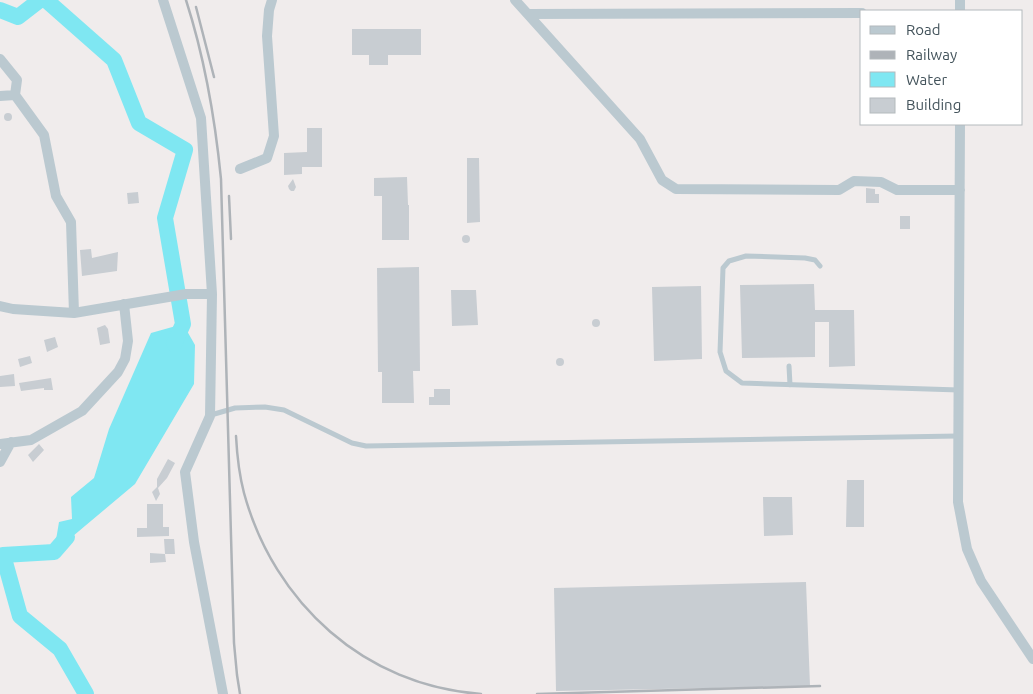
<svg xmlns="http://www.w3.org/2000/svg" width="1033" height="694" font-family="Ubuntu,sans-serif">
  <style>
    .water { fill: #7fe7f2 }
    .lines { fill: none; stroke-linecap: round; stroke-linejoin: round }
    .river { stroke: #7fe7f2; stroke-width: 16 }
    .building { fill: #c8cdd2 }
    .lane { stroke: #bbc9d0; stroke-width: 5 }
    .street { stroke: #bbc9d0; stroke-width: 10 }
    .rail { stroke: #aeb3b8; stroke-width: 2.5 }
  </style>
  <rect width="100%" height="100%" fill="#f0ecec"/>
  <path class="water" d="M183 324 195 345 194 384 135 484 54 552 59 522 72 519 71 497 94 478 109 429 151 333Z"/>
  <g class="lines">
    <path class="river" d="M46 0 114 60 139 123 185 150 165 218 183 324 174 344
      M0 10 18 17 40 0
      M67 537 54 552 3 555 20 616 60 649 86 694"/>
  </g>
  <path class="building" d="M352 29H421V55H388V65H369V55H352Z
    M4 117a4 4 0 1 1 8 0a4 4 0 1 1-8 0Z
    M307 128H322V167H302V174L284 175V153L307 152Z
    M467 158H479L480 222 467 223Z
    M407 177 408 205H409V240H382V196H374V178Z
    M293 179 296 187 294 191H291L289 189 288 186Z
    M866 188 875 189V194H879V203H866Z
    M138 192 139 203 128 204 127 193Z
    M900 216H910V229H900Z
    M462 239a4 4 0 1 1 8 0a4 4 0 1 1-8 0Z
    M91 249 92 258 118 252 117 271 82 276 80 250Z
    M419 267 420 371H413L414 403H382V372H378L377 268Z
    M814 284 815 310H854L855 366 829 367V322H815V357L742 358 740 285Z
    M701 286 702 359 654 361 652 287Z
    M451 290H476L478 325 452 326Z
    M592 323a4 4 0 1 1 8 0a4 4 0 1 1-8 0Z
    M105 325 108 329 110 343 100 345 97 328Z
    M55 337 58 347 47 352 44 340Z
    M30 356 32 363 20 367 18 359Z
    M556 362a4 4 0 1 1 8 0a4 4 0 1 1-8 0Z
    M14 374 15 386 0 387V376Z
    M51 378 53 390H44V388L21 391 19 383Z
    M434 389H450V405H429V397H434Z
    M39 444 44 450 33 462 28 455Z
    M168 459 175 463 167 478 158 488 160 494 156 501 152 492 157 487V479Z
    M847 480H864V527H846Z
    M763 497H792L793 535 764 536Z
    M147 504H163V527H169V536L137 537V528H147Z
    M164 539H174L175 554H165Z
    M150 553 165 554 166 562 150 563Z
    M806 582 810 686 556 691 554 588Z"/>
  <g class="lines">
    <path class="lane" d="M820 266 815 260 805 258 746 256 729 261 723 268 720 352 726 371 742 383 959 390
      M789 366 790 385
      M211 415 235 408 265 407 284 410 352 443 366 446 958 436"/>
    <path class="street" d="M163 0 201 118 212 294 210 416 185 472 194 542 223 694
      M515 0 640 139 662 180 676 189 839 190 854 181 881 182 897 190H960
      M960 0V11
      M528 14 862 13
      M0 59 17 80 15 95 44 135 56 196 71 222 74 313
      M0 96 15 95
      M960 124 958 502 967 549 981 581 1033 659
      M240 169 267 158 274 136 267 36 269 10 272 0
      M0 306 13 309 74 313 186 294H212
      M0 444 31 440 82 411 118 372 125 359 128 341 124 304
      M0 462 11 442"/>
    <path class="rail" d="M186 0C205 59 215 118 221 179L234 643 237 675 240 694
      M196 7 214 77
      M229 196 231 239
      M236 436C237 455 239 474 244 493 274 603 365 686 481 694
      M537 694 820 686"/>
  </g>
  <rect x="860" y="10" width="162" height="115" fill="#ffffff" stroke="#b4babd"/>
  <rect x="870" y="26" width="25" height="8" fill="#bbc9d0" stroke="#b4babd"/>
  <text x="906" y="35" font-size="15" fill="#43535b">Road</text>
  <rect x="870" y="51" width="25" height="8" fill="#aeb3b8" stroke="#b4babd"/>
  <text x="906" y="60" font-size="15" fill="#43535b">Railway</text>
  <rect x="870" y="72" width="25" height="15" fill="#7fe7f2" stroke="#b4babd"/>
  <text x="906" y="85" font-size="15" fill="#43535b">Water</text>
  <rect x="870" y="98" width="25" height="15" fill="#c8cdd2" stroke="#b4babd"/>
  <text x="906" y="110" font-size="15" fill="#43535b">Building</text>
</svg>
